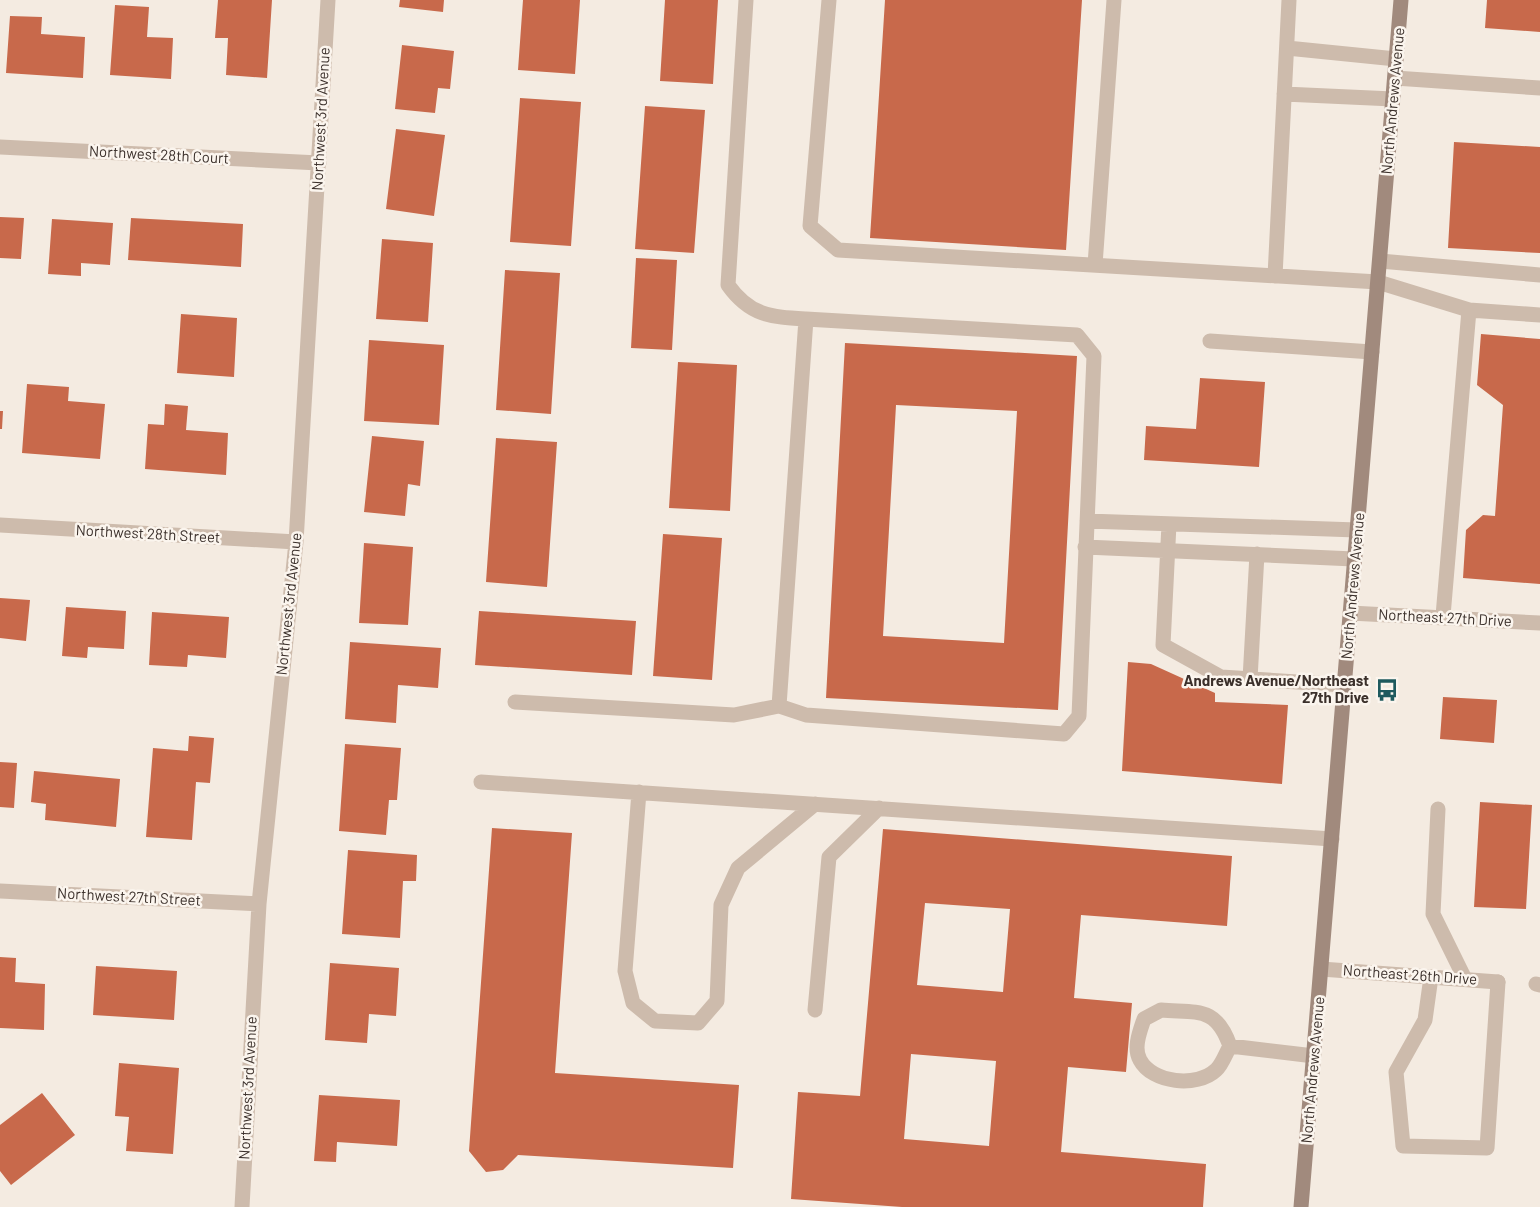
<svg xmlns="http://www.w3.org/2000/svg" width="1540" height="1207" font-family="Barlow,sans-serif">
  <style>
    .building { fill: #c8694b; fill-rule: evenodd }
    .lines { fill: none; stroke-linecap: round; stroke-linejoin: round }
    .lane { stroke: #cdbbac; stroke-width: 15 }
    .street { stroke: #cdbbac; stroke-width: 15 }
    .secondary { stroke: #a18a7d; stroke-width: 15 }
    .labels { text-anchor: middle; stroke-width: 5; stroke-linejoin: round; paint-order: stroke }
    .street-label { font-size: 15px; fill: #3b302b; stroke: #fbf5ee }
    .poi-label { font-size: 15px; font-weight: bold; fill: #3b302b; stroke: #fbf5ee; text-anchor: end }
  </style>
  <rect width="100%" height="100%" fill="#f4ebe1"/>
  <path class="building" d="M218 0H272L267 78 226 75 228 38H215Z
    M400 0H444L443 12 399 7Z
    M523 0H580L575 74 518 70Z
    M665 0H718L713 84 660 81Z
    M885 0H1082L1066 250 870 238Z
    M1487 0H1540V32L1485 28Z
    M115 5 149 7 147 37 173 38 171 79 110 75Z
    M10 16 42 17 41 34 85 37 83 78 6 73Z
    M402 45 454 51 450 89 438 88 435 113 395 109Z
    M520 98 581 102 571 246 510 242Z
    M645 106 705 110 694 253 635 249Z
    M396 129 445 135 434 216 386 209Z
    M1454 142 1540 147V253L1448 248Z
    M0 217 24 218 21 259 0 258Z
    M131 218 243 224 241 267 128 260Z
    M52 219 113 223 110 265 81 263V276L48 274Z
    M382 239 433 243 428 322 376 319Z
    M636 258 677 260 672 350 631 348Z
    M505 270 560 273 551 414 496 410Z
    M181 314 237 318 234 377 177 373Z
    M1481 334 1540 339V584L1463 578 1466 530 1483 515 1495 516 1503 405 1477 385Z
    M369 340 444 345 439 425 364 421Z
    M845 343 1077 356 1058 710 826 698ZM896 405 1017 411 1004 643 883 636Z
    M678 362 737 365 730 511 669 508Z
    M1200 378 1265 382 1259 467 1144 460 1146 426 1196 429Z
    M27 384 69 387 68 401 105 404 100 459 22 453Z
    M165 404 188 406 186 430 228 433 226 475 145 469 148 424 164 425Z
    M0 411H3L2 429H0Z
    M372 436 424 441 420 486 408 484 405 516 364 512Z
    M496 438 557 442 547 587 486 582Z
    M663 534 722 538 712 680 653 676Z
    M364 543 413 547 408 625 359 623Z
    M0 598 30 600 26 641 0 638Z
    M66 607 126 611 124 649 88 647 87 658 62 656Z
    M479 611 636 621 632 675 475 665Z
    M152 612 229 617 226 658 188 655 187 667 149 665Z
    M350 642 441 648 438 688 398 685 396 723 345 719Z
    M1128 662 1151 664 1215 693V702L1288 705 1282 784 1122 771Z
    M1443 697 1497 700 1494 743 1440 739Z
    M189 736 214 738 210 783 196 782 192 840 146 837 153 748 188 751Z
    M345 744 401 748 397 800H389L386 835 339 831Z
    M0 762 17 763 14 808 0 807Z
    M34 771 120 779 116 827 45 820 46 804 31 802Z
    M1480 802 1532 805 1526 909 1474 907Z
    M492 828 572 833 555 1073 739 1085 733 1168 518 1155 503 1170 486 1172 469 1151Z
    M883 829 1232 856 1227 926 1081 915 1074 998 1132 1003 1126 1072 1068 1067 1061 1152 1206 1164 1203 1207H902L791 1199 798 1092 860 1096ZM925 903 1010 909 1003 992 917 985ZM911 1054 996 1061 989 1146 904 1139Z
    M348 850 417 855 416 881H403L400 938 342 934Z
    M0 957 16 958 15 982 45 984 44 1030 0 1028Z
    M330 963 399 968 396 1016 369 1014 367 1043 325 1040Z
    M96 966 177 971 174 1020 93 1015Z
    M119 1063 179 1068 173 1154 126 1151 129 1117 115 1116Z
    M42 1093 75 1135 11 1185 0 1171V1125Z
    M319 1095 400 1100 397 1146 337 1142 336 1162 314 1161Z"/>
  <g class="lines">
    <path class="lane" d="M746 0 728 285C750 316 771 317 806 319L779 706
      M829 0 810 226 838 250 1378 282 1469 310 1540 315
      M1287 48 1396 59
      M1395 78 1540 88
      M1284 94 1393 99
      M1380 261 1540 275
      M1095 265 1114 0
      M1275 276 1289 0
      M1210 341 1372 352
      M1087 521 1357 530
      M1169 524 1163 645 1221 677 1344 685
      M1085 547 1354 559
      M1443 616 1469 310
      M1250 679 1257 554
      M515 702 734 715 779 706 806 715 1064 734 1079 716 1094 356 1077 335 806 319
      M481 782 1332 839
      M639 792 625 971 633 1003 655 1021 698 1023 717 1001 721 905 738 868 815 804
      M1438 809 1433 914 1465 979
      M1431 977 1425 1020 1396 1072 1403 1146 1487 1148 1498 982
      M815 1010 829 857 879 808
      M1161 1010C1198 1013 1216 1006 1230 1046 1226 1053 1222 1065 1216 1070 1197 1088 1152 1083 1140 1060 1133 1048 1140 1031 1144 1019Z
      M1230 1046 1314 1056"/>
    <path class="street" d="M0 147 319 163
      M0 525 296 542
      M1350 613 1540 623
      M0 891 259 904
      M1321 969 1498 982
      M1536 984 1540 985
      M242 1207 259 904 296 542 328 0"/>
    <path class="secondary" d="M1301 1207 1401 0"/>
  </g>
  <defs>
    <g id="bus-bare" transform="scale(1.8)"><path d="M-5-6H5V4H4V6H2V4H-2V6H-4V4H-5ZM-3.5-4V0h7V-4ZM-3.5 1.2v1.5H-2V1.2ZM2 1.2v1.5H3.5V1.2Z" fill="#1f5a5e" stroke="#fbf5ee" stroke-width="2.5" paint-order="stroke"/></g>
  </defs>
  <g fill-rule="evenodd">
    <use href="#bus-bare" x="1387" y="690"/>
  </g>
  <g class="labels">
    <g class="street-label">
      <text transform="translate(1393 101) rotate(-85)" y="5">North Andrews Avenue</text>
      <text transform="translate(321 119) rotate(-87)" y="5">Northwest 3rd Avenue</text>
      <text transform="translate(159 155) rotate(3)" y="5">Northwest 28th Court</text>
      <text transform="translate(148 534) rotate(3)" y="5">Northwest 28th Street</text>
      <text transform="translate(1353 586) rotate(-85)" y="5">North Andrews Avenue</text>
      <text transform="translate(289 604) rotate(-84)" y="5">Northwest 3rd Avenue</text>
      <text transform="translate(1445 618) rotate(3)" y="5">Northeast 27th Drive</text>
      <text transform="translate(129 897) rotate(3)" y="5">Northwest 27th Street</text>
      <text transform="translate(1410 975) rotate(4)" y="5">Northeast 26th Drive</text>
      <text transform="translate(1313 1070) rotate(-85)" y="5">North Andrews Avenue</text>
      <text transform="translate(248 1088) rotate(-87)" y="5">Northwest 3rd Avenue</text>
    </g>
    <g class="poi-label">
      <text x="1369" y="686">Andrews Avenue/Northeast<tspan x="1369" dy="17">27th Drive</tspan></text>
    </g>
  </g>
</svg>
